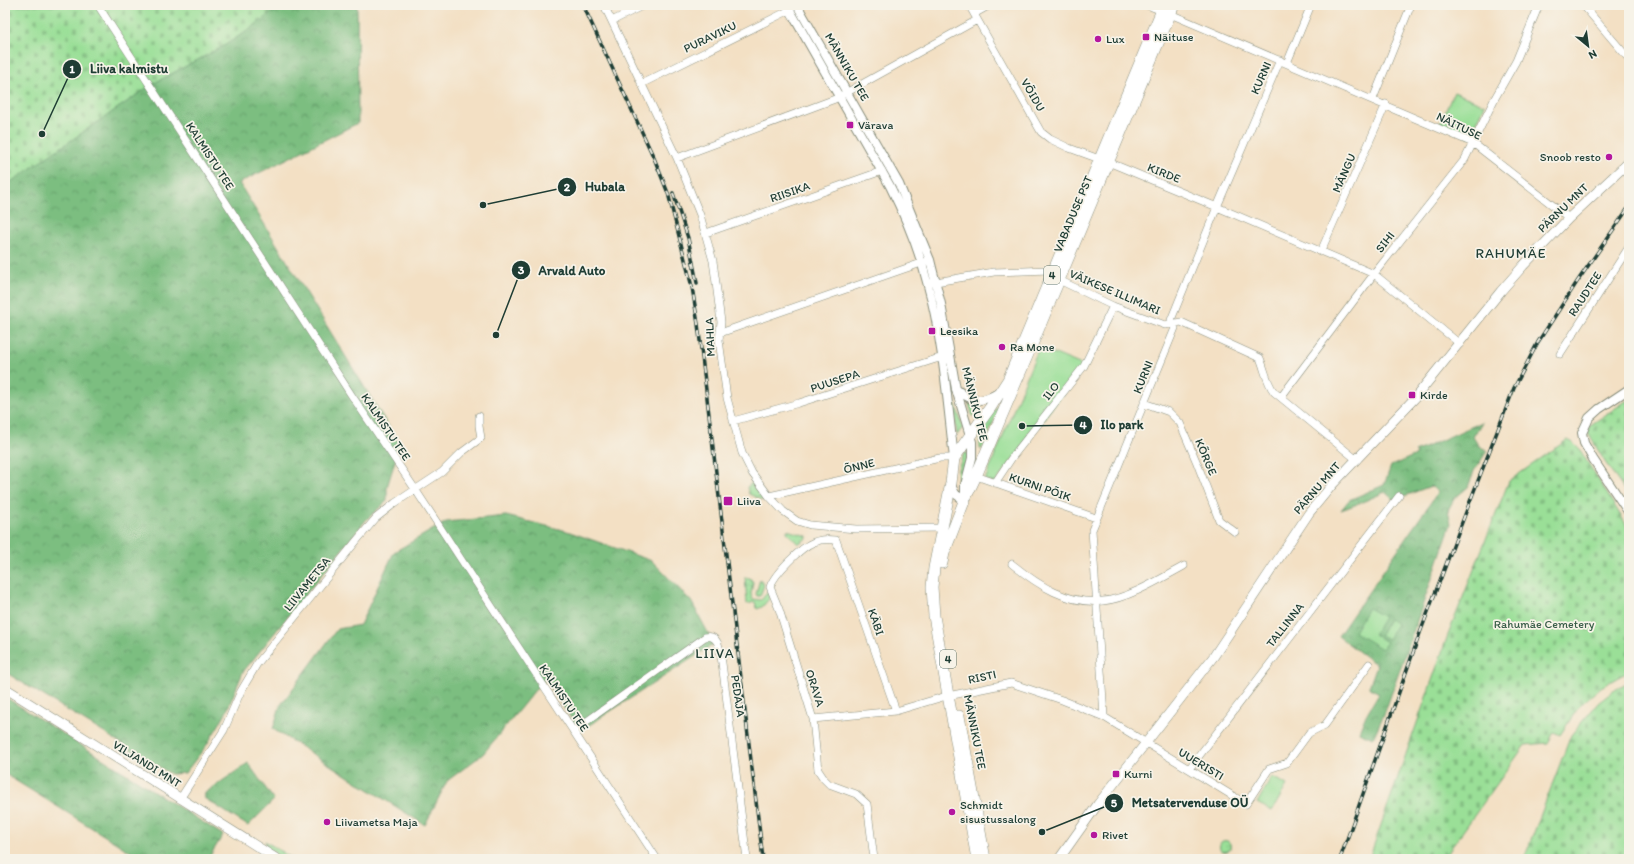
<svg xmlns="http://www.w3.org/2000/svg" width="1634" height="864" font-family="Itim,sans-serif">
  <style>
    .grass { fill: url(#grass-tufts); stroke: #5c8e66 }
    .forest { fill: url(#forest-crowns); stroke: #4d7e5a }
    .cemetery { fill: url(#cemetery-stones); stroke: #5c8e66 }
    .green { fill: #9adf97; stroke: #5c8e66 }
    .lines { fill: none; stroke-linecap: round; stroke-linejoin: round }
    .minor-casing { stroke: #898e7c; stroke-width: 8 }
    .tertiary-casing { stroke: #898e7c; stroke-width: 10 }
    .secondary-casing { stroke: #898e7c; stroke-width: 10 }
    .trunk-casing { stroke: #898e7c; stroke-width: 12 }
    .minor { stroke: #fff; stroke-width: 7 }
    .tertiary { stroke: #fff; stroke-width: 8 }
    .secondary { stroke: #fff; stroke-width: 9 }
    .trunk { stroke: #fff; stroke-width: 11 }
    .rail-casing { stroke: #1f3d34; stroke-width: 3.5 }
    .rail { stroke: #f7f3e8; stroke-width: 2; stroke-dasharray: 6; stroke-linecap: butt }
    .poi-dot { fill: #b5179e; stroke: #f7f3e8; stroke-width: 1.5 }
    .labels { text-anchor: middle; stroke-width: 3.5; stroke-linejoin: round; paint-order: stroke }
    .shield { fill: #f7f3e8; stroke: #60746a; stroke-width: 1 }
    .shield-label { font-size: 11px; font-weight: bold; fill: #1f3d34 }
    .street-label { font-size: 12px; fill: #1f3d34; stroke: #f7f3e8 }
    .poi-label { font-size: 12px; fill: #1f3d34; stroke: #f7f3e8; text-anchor: start }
    .park-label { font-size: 12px; fill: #385d48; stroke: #f7f3e8 }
    .quarter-label { font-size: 14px; letter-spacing: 1px; fill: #1f3d34; stroke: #f7f3e8 }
    .leader { fill: none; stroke: #1f3d34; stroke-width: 1.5 }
    .callout-dot { fill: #1f3d34; stroke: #f7f3e8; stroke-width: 1.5 }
    .mark-label { font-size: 12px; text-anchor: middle; font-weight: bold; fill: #fff }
    .callout-label { font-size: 13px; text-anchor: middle; font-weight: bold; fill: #1f3d34; stroke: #f7f3e8; stroke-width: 3.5; stroke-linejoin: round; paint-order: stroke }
  </style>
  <defs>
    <pattern id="grass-tufts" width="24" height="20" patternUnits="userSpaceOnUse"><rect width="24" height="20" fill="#9adf97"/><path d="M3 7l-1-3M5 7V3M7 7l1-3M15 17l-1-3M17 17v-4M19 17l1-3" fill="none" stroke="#84c083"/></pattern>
    <pattern id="forest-crowns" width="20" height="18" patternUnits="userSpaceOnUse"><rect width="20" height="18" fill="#7bbe80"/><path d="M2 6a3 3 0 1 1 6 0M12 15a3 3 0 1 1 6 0" fill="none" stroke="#649c6a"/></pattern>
    <pattern id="cemetery-stones" width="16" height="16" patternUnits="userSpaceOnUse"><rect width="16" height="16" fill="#9adf97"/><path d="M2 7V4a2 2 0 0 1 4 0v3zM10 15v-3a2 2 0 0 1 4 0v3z" fill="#84c083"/></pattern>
  </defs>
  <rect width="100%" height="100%" fill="#f7f3e8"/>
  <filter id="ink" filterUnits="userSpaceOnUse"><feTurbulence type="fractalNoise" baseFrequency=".025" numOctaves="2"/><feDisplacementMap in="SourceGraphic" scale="8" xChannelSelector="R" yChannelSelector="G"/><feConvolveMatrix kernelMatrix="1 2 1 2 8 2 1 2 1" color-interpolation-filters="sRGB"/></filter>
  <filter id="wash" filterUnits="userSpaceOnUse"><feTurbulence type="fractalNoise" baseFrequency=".012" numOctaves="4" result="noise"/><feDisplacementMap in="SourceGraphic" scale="16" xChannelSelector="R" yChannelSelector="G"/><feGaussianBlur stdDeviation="0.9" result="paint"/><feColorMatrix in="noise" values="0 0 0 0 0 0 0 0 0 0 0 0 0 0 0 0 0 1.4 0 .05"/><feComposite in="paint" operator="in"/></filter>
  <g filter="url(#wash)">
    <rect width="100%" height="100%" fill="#f3e0c4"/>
    <path class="grass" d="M1004 397 982 449H980L979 433Z
      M953 398 963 427 957 435Z
      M969 404 981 405 980 409 973 417Z
      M964 453H968L966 465 958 489V469Z
      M753 483 766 498V499L762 500 749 494 747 487 750 484Z
      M787 530 807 536V538L798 544 787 532Z
      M745 577 750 578 753 582 751 594 753 599 761 600 769 591V599L762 607 757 609 755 602 747 604Z
      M760 579 764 585 760 596H757L756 594Z
      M1219.5 846a5.5 5.5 0 1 1 11 0a5.5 5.5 0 1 1-11 0Z
      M265 841 293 859 282 858 266 847Z"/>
    <path class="forest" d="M281 5H357L358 123 239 183 400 445 387 487V501L366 520 243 672 225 715 206 746 185 773 171 774 5 672V186L154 83 222 47 250 29Z
      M1482 422 1473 437 1478 445 1487 451 1474 471 1468 487 1454 499 1448 510 1451 524 1385 712 1373 738 1359 732 1366 715 1379 693 1369 687 1377 665 1338 636 1438 492 1431 486 1394 500 1385 492 1360 503 1341 510 1349 500 1384 485 1391 466 1418 454 1415 452Z
      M506 516 567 531 652 561 691 601 714 644 580 731 544 679 483 754 447 781 425 825 273 729 280 706 337 629 360 625 394 552 446 522Z
      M5 697 223 835 208 859H142L5 774Z
      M248 763 274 800 248 826 204 798 205 793Z"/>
    <path class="cemetery" d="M5 5H281L250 29 222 47 154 83 5 186Z
      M1629 399V497L1605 462 1588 433 1589 426Z
      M1567 440 1572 442 1580 450 1629 529V671L1601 687 1580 705 1560 735 1554 732 1548 743 1525 745 1443 859H1369L1448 635 1509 481Z
      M1629 681V859H1524L1571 735 1598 703 1612 692Z"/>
    <path class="green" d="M1454 92 1485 105 1470 137 1440 123Z
      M1039 347 1084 366 995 483 985 480Z
      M1368 608 1384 617 1374 634 1387 642 1382 649 1354 632Z
      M1389 619 1397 624 1388 639 1380 635Z
      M1272 777 1287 785 1272 811 1257 803Z"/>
  </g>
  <g filter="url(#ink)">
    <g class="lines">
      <g class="minor-casing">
        <path id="minor" d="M604 5 677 158 700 215 713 261 716 283 721 322 719 340 727 398 742 453 752 473 769 496 783 511 797 521 810 525 856 529 942 528
          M969 5 1041 132 1050 139 1069 148 1113 164 1217 207 1374 274 1460 344
          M1147 5 1175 16 1473 143 1569 218
          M1583 5 1629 59
          M99 7 352 396 415 489 657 859
          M974 14 990 5
          M612 21 644 5
          M1287 63 1311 5
          M641 84 790 10
          M1373 99 1411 5
          M677 158 835 99 977 20
          M706 233 882 171
          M1321 251 1386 104
          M1057 279 1113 306 1165 325 1181 322 1260 358C1265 370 1266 381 1274 392L1357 460
          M930 283 994 272 1049 270 1053 272
          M720 333 930 260
          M1560 354 1629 247
          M1281 397 1374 274 1465 159 1495 98 1516 61 1539 5
          M1144 403 1169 412 1180 423 1197 463 1219 520 1235 532
          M733 421 799 403 936 359 942 358 947 360
          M976 476 1096 518
          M995 483 1013 456 1084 366 1113 306
          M769 496 940 458H954
          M1012 564C1038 585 1068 605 1103 601 1128 599 1162 578 1184 566
          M1104 717 1092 530 1175 328 1171 320 1217 207 1280 60
          M813 719 896 711 943 697 1011 683 1062 700 1104 717 1246 804 1269 769 1287 763 1309 733 1325 725 1369 664
          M573 731 705 637C720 633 720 653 722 663L747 859
          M1189 769 1399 496
          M180 799 224 730 241 691 257 664 358 539 376 518 395 503 442 472 461 453 481 438 479 426V416
          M874 859 867 804 856 794 829 784 824 779 818 770 813 719 779 609 770 587C774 574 801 547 814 542 821 539 829 539 836 540L896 711"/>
      </g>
      <g class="tertiary-casing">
        <path id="tertiary" d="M787 5 890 186C905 216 919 249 927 282 943 339 947 399 954 458
          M797 5 899 184 930 260 941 304 956 389 972 442V458L965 485V499C955 496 954 493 951 484
          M956 389C972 402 980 404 998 393
          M1629 389 1599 409 1589 418 1582 433 1584 443 1593 459 1629 513"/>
      </g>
      <g class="secondary-casing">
        <path id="secondary" d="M5 688 277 859
          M1059 859 1098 804 1214 656 1309 513 1333 484 1414 399 1501 291 1523 266 1569 218 1629 162"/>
      </g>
      <g class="trunk-casing">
        <path id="trunk" d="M942 563 944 553 965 499 976 476 1031 347 1174 5
          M959 716 985 859
          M977 859 934 616 932 587 934 568 951 483 954 458 990 408 1008 380 1164 5"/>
      </g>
      <use href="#minor" class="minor"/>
      <use href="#tertiary" class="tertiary"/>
      <use href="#secondary" class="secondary"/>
      <use href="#trunk" class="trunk"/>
      <g class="rail-casing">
        <path id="rail" d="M583 5 654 158 668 193 692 287 698 324 763 859
          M673 193 688 238 697 283
          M1340 859 1420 633 1469 504 1514 388 1538 342 1579 279 1629 207"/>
      </g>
      <use href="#rail" class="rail"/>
    </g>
  </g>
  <g class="poi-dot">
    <rect x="1142" y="33" width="8" height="8" rx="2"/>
    <circle cx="1098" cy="39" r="4"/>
    <rect x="846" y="121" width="8" height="8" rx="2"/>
    <circle cx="1609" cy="157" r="4"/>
    <rect x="928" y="327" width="8" height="8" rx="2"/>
    <circle cx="1002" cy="347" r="4"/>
    <rect x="1408" y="391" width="8" height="8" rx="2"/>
    <rect x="723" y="496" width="10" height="10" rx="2"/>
    <rect x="1112" y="770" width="8" height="8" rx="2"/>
    <circle cx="952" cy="812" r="4"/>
    <circle cx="327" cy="822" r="4"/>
    <circle cx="1094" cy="835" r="4"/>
  </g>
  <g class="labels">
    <g class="shield">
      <rect x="1044" y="266" width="16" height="18" rx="3"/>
      <rect x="940" y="650" width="16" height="18" rx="3"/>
    </g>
    <g class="shield-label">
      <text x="1052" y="279">4</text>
      <text x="948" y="663">4</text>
    </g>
    <g class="street-label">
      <text transform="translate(710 37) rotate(-26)" y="4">PURAVIKU</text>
      <text transform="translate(847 67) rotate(60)" y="4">MÄNNIKU TEE</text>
      <text transform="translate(1261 78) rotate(-66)" y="4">KURNI</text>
      <text transform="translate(1033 95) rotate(60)" y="4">VÕIDU</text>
      <text transform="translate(1459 126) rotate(26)" y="4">NÄITUSE</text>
      <text transform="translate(210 156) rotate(57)" y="4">KALMISTU TEE</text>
      <text transform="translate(1164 173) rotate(22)" y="4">KIRDE</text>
      <text transform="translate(1344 173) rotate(-66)" y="4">MÄNGU</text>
      <text transform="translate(790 192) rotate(-19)" y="4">RIISIKA</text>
      <text transform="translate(1563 208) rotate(-44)" y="4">PÄRNU MNT</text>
      <text transform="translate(1073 214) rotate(-67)" y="4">VABADUSE PST</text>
      <text transform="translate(1385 242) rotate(-52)" y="4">SIHI</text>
      <text transform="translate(1115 292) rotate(23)" y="4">VÄIKESE ILLIMARI</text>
      <text transform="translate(1585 294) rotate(-57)" y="4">RAUDTEE</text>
      <text transform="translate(710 337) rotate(-92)" y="4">MAHLA</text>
      <text transform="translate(1143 377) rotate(-68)" y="4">KURNI</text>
      <text transform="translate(835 381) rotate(-18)" y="4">PUUSEPA</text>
      <text transform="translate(1051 391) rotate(-52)" y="4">ILO</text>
      <text transform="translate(975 404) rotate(76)" y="4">MÄNNIKU TEE</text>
      <text transform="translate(386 427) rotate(56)" y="4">KALMISTU TEE</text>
      <text transform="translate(1206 457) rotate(67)" y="4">KÕRGE</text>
      <text transform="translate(859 466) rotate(-13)" y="4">ÕNNE</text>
      <text transform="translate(1040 487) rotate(19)" y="4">KURNI PÕIK</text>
      <text transform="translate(1317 488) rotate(-49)" y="4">PÄRNU MNT</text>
      <text transform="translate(307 584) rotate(-51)" y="4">LIIVAMETSA</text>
      <text transform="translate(876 622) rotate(71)" y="4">KÄBI</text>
      <text transform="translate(1285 625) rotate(-52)" y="4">TALLINNA</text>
      <text transform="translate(982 677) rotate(-12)" y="4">RISTI</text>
      <text transform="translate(815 688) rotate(72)" y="4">ORAVA</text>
      <text transform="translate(738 696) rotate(82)" y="4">PEDAJA</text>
      <text transform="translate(564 698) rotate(56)" y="4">KALMISTU TEE</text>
      <text transform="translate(975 732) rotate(79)" y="4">MÄNNIKU TEE</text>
      <text transform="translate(147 764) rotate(32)" y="4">VILJANDI MNT</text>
      <text transform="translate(1201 764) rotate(31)" y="4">UUERISTI</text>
    </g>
    <g class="poi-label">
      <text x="1154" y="41">Näituse</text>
      <text x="1106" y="43">Lux</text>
      <text x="858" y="129">Värava</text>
      <text x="1601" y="161" text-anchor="end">Snoob resto</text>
      <text x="940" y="335">Leesika</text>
      <text x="1010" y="351">Ra Mone</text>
      <text x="1420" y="399">Kirde</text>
      <text x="737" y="505">Liiva</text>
      <text x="1124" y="778">Kurni</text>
      <text x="960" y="809">Schmidt<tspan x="960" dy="14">sisustussalong</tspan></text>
      <text x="335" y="826">Liivametsa Maja</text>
      <text x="1102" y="839">Rivet</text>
    </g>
    <g class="park-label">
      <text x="1544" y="628">Rahumäe Cemetery</text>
    </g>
    <g class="quarter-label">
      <text x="1511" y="258">RAHUMÄE</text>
      <text x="715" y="658">LIIVA</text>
    </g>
  </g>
  <path class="leader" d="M42 134L72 69M483 205L567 187M496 335L521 270M1022 426L1083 425M1042 832L1114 803"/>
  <g class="callout-dot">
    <circle cx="42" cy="134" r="4"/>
    <circle cx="483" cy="205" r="4"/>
    <circle cx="496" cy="335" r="4"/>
    <circle cx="1022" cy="426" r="4"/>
    <circle cx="1042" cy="832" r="4"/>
    <circle cx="72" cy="69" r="10"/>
    <circle cx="567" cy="187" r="10"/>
    <circle cx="521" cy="270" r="10"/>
    <circle cx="1083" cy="425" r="10"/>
    <circle cx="1114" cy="803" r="10"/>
  </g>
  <g class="mark-label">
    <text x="72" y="73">1</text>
    <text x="567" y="191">2</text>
    <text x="521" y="274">3</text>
    <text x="1083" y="429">4</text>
    <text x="1114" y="807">5</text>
  </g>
  <g class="callout-label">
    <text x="129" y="73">Liiva kalmistu</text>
    <text x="605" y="191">Hubala</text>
    <text x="572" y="275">Arvald Auto</text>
    <text x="1122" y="429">Ilo park</text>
    <text x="1190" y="807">Metsatervenduse OÜ</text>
  </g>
  <rect width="1634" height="864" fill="none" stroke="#f7f3e8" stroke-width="20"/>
  <g transform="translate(1588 46) rotate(151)" stroke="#f7f3e8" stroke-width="3" paint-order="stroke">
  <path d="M0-3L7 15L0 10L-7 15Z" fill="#1f3d34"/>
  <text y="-6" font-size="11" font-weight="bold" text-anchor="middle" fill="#1f3d34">N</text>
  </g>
</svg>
